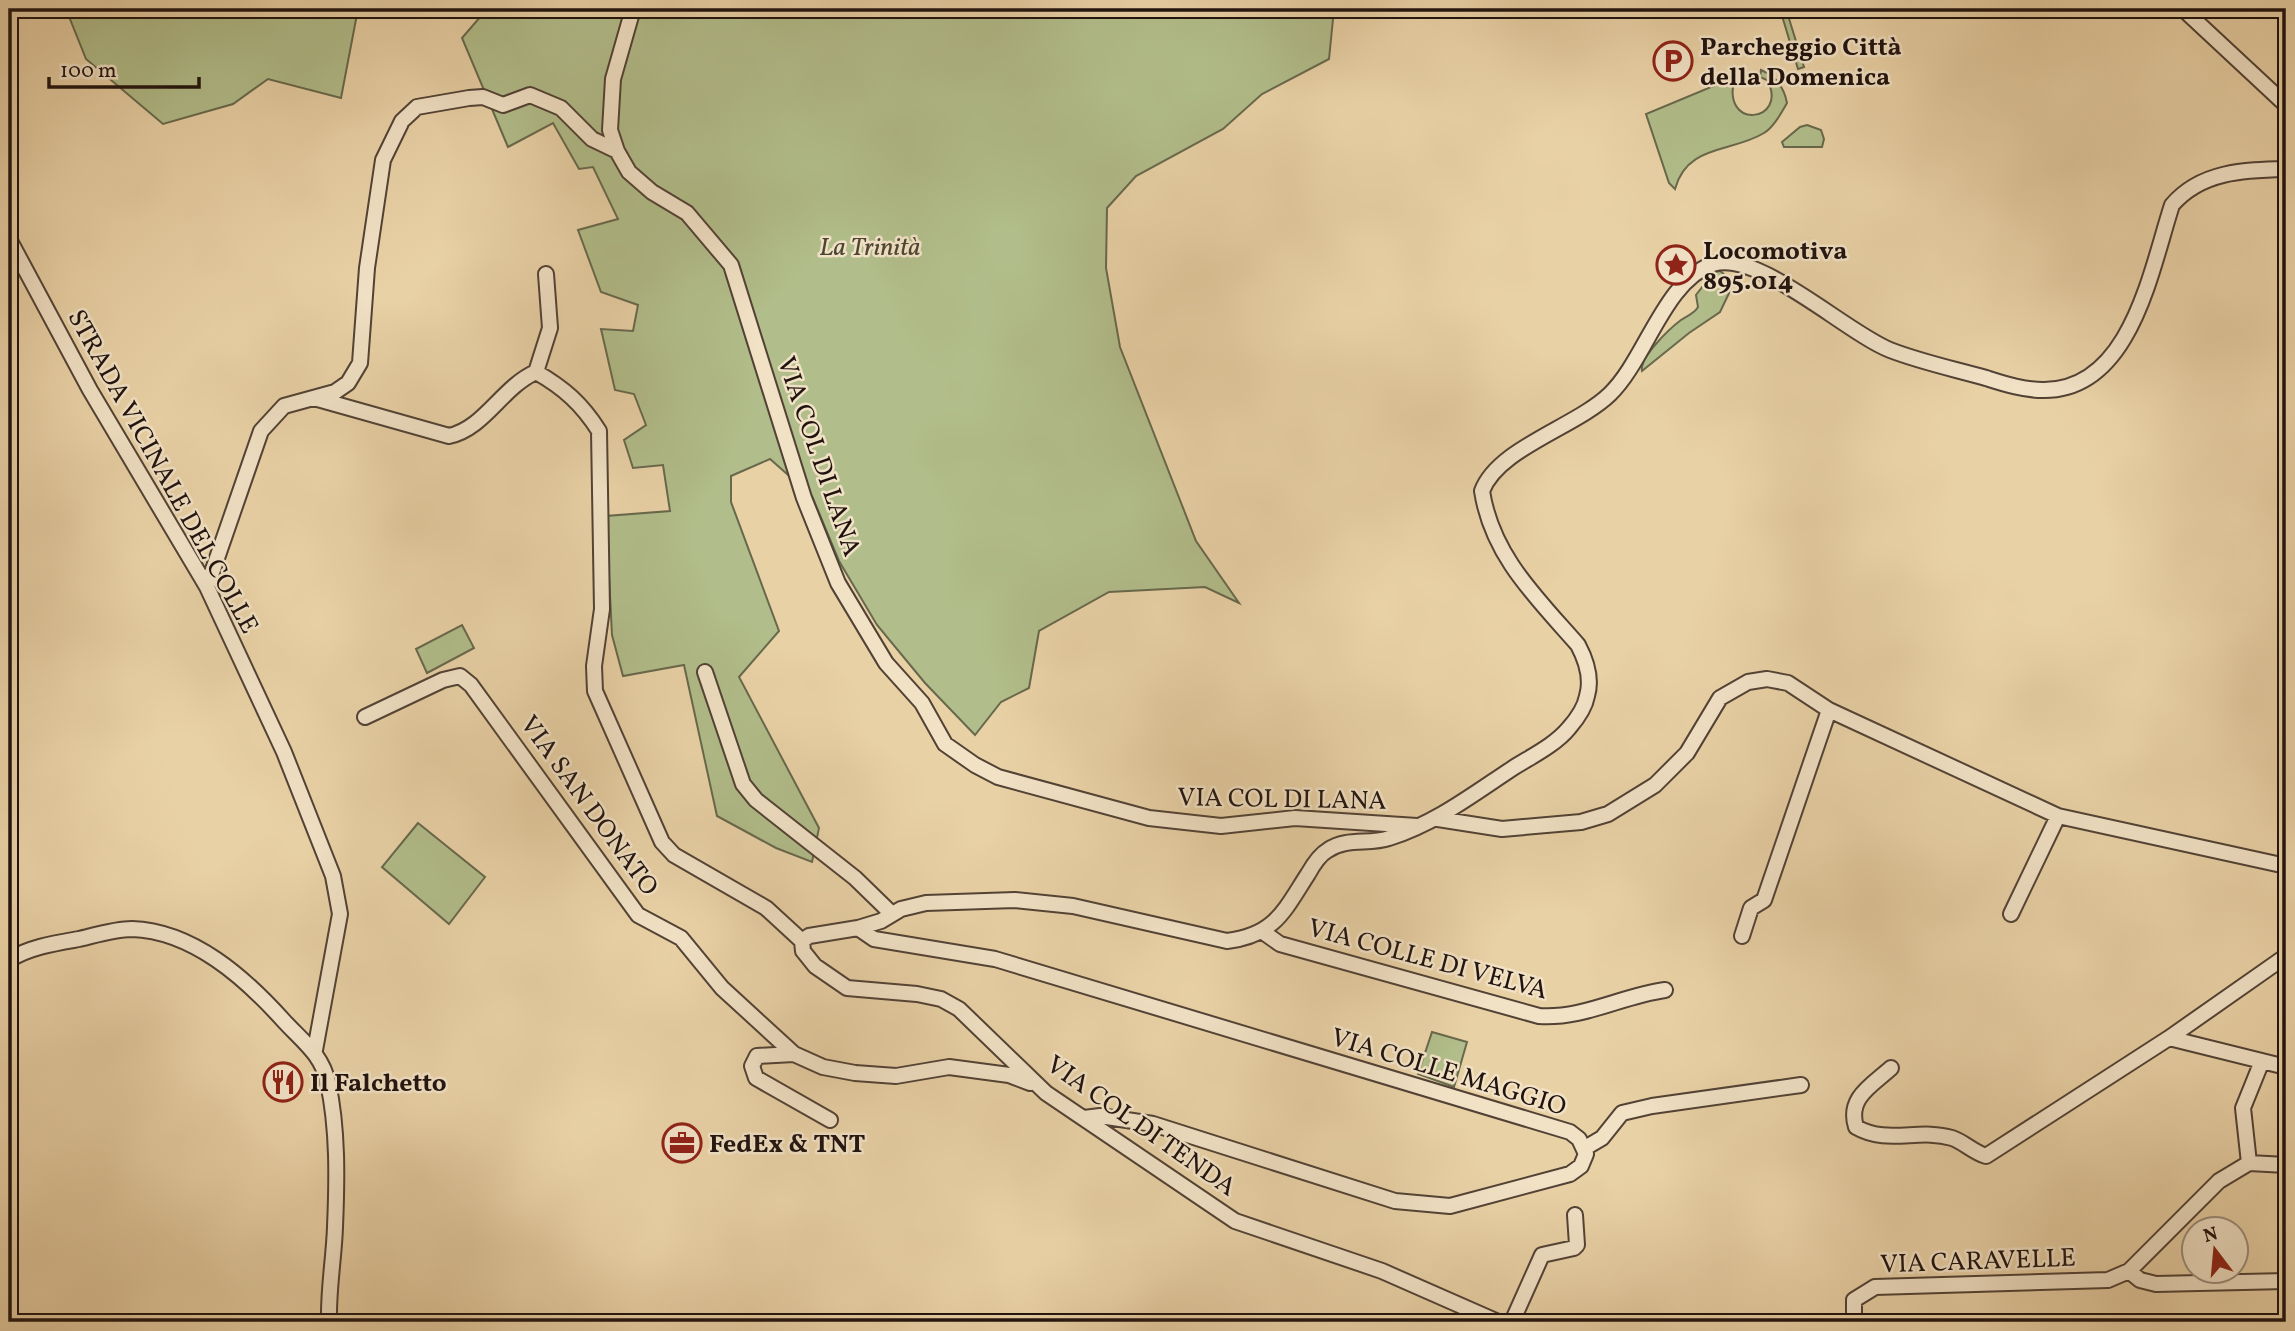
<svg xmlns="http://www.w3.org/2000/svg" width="2295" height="1331" font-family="Vollkorn,serif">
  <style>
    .green { fill: #b1bd8a; stroke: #68684c; stroke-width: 2 }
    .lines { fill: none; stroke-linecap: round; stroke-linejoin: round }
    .minor-casing { stroke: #524235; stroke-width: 18 }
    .minor { stroke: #f1e1c5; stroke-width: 14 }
    .labels { text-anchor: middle; stroke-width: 5; stroke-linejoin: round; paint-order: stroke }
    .poi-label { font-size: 26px; font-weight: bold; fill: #20130f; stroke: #f1e1c5; text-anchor: start }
    .park-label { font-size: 26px; font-style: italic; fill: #4c4634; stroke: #f1e1c5 }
    .street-label { font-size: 26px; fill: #20130f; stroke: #f1e1c5 }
  </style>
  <rect width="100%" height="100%" fill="#e9d1a6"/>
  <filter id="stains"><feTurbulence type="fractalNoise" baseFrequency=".00286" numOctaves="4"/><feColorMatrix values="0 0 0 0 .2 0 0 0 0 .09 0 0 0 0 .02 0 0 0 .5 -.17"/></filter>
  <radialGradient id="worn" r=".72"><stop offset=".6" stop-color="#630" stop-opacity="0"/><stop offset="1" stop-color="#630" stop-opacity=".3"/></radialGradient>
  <path class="green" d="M66 9H358L341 98 268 79 233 104 163 124 86 59Z
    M487 9H1334L1329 59 1262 94 1223 129 1136 176 1107 208 1106 268 1120 347 1196 541 1239 603 1205 587 1109 592 1039 631 1029 688 1001 702 975 735 925 683 877 625 839 561 812 496 770 459 731 476V502L779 631 739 677 819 828 812 862 776 848 717 816 684 665 623 676 612 635 606 516 670 511 663 465 633 468 624 440 646 425 634 394 615 390 601 329 633 331 638 305 601 292 578 230 618 219 593 167 579 169 553 123 508 147 462 38Z
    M1780 9H1786L1804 67 1798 69Z
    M1761 70C1776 76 1784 87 1787 103 1781 113 1774 127 1764 133 1731 153 1687 144 1675 189L1669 183 1646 114 1735 77C1719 132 1790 122 1767 80L1760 77Z
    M1807 125 1821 130 1824 139 1822 147H1784L1782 142 1800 127Z
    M1720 271 1729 278 1731 289 1720 312 1689 333 1642 371C1639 358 1669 329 1681 320 1688 315 1694 314 1698 307L1696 295 1714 272Z
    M462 625 474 648 427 673 416 649Z
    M418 823 485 877 449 924 382 867Z
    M1432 1032 1467 1042 1454 1087 1418 1074Z"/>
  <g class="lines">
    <g class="minor-casing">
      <path id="minor" d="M633 9 613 79 610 130 617 151 629 172 652 192 687 213 731 265 804 498 838 583 886 663 922 703 945 744 975 765 998 777 1149 818 1221 826 1295 818 1417 826
        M2183 9 2286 105
        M9 239 90 390 207 587 284 752 333 876 340 914 315 1050
        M536 372 550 328 546 274
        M314 398 449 436C485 428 502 387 536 372 564 388 582 404 599 431L602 609 594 666 595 691 662 842 674 855 766 908 802 941
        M207 587 261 431 284 406 335 392 348 383 360 363 367 268 383 160 402 121 417 107 469 98 483 97 503 105 530 95 561 108 592 139 617 151
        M705 672 743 784 756 800 855 878 892 914
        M365 717 443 680 460 676 471 685 638 915 681 938 722 988 794 1054 823 1067 855 1073 896 1076 949 1067 1009 1075 1030 1083
        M1438 819 1502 829 1581 822 1608 814 1655 785 1687 753 1720 698 1748 682 1767 679 1788 683 1829 710 2058 816 2286 866
        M2011 914 2058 816
        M858 928 874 939 995 959 1570 1132 1579 1139 1586 1154 1581 1166 1570 1174 1450 1206 1395 1201 1153 1124 1100 1116 1084 1118
        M1263 932 1280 944 1539 1016C1584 1019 1621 996 1665 990
        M1742 936 1751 908 1764 900 1829 710
        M9 960C29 947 56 943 79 939 96 935 115 929 132 929 193 931 245 978 283 1020 302 1041 322 1054 328 1083 338 1129 337 1180 335 1227 334 1258 328 1290 329 1322
        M2169 1038 2286 1067
        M794 1054 757 1056 752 1066 756 1078 830 1120
        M1891 1068C1871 1086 1847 1098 1856 1127 1887 1145 1919 1128 1952 1138 1964 1142 1973 1152 1986 1156L2169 1038 2286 956
        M1585 1148 1602 1138 1622 1113 1652 1106 1801 1085
        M2249 1163 2243 1108 2262 1061
        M2249 1163 2286 1165
        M2129 1271 2140 1280 2156 1284 2286 1281
        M1498 1322 1382 1271 1235 1221 1046 1093 959 1009 941 999 917 994 847 988 815 966 803 951 802 941 809 936 858 928 881 921 901 909 926 903 1015 900 1073 906 1227 941C1275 935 1284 911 1308 874 1313 865 1319 855 1328 850 1347 837 1369 845 1389 838 1436 823 1472 795 1513 768 1532 756 1555 745 1569 728 1576 720 1585 707 1587 696 1592 679 1586 660 1578 645 1537 598 1492 556 1482 491 1498 448 1576 427 1610 394 1646 359 1664 281 1713 264 1757 249 1845 332 1890 350 1921 362 1954 369 1986 378 2005 384 2023 390 2043 390 2131 391 2151 269 2172 205 2201 171 2244 170 2286 169
        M1512 1322 1542 1255 1574 1248 1577 1245 1575 1215
        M1854 1322V1300L1875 1287 2108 1280 2129 1271 2219 1181 2249 1163"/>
    </g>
    <use href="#minor" class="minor"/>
  </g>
  <defs>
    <g id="parking-ring" transform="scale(2.0125)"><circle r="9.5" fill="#f1e1c5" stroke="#8f2418" stroke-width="1.5"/><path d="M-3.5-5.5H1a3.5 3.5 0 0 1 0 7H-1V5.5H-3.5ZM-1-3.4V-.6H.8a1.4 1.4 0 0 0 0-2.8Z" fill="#8f2418"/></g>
    <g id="sight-ring" transform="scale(2.0125)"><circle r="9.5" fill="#f1e1c5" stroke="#8f2418" stroke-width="1.5"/><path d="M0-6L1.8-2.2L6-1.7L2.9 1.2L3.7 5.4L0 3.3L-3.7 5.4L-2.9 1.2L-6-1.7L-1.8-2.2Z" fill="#8f2418"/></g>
    <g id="restaurant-ring" transform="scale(2.0125)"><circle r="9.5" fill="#f1e1c5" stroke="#8f2418" stroke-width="1.5"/><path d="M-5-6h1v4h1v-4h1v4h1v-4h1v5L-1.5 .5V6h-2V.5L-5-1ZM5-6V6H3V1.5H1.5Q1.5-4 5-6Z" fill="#8f2418"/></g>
    <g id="office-ring" transform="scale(2.0125)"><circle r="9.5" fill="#f1e1c5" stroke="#8f2418" stroke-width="1.5"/><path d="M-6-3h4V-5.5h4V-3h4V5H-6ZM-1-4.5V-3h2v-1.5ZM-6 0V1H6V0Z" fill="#8f2418"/></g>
  </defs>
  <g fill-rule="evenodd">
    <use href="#parking-ring" x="1673" y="61"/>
    <use href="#sight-ring" x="1676" y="265"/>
    <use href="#restaurant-ring" x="283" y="1082"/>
    <use href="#office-ring" x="682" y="1143"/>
  </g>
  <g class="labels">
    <g class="poi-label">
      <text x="1700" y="55">Parcheggio Città<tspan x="1700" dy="30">della Domenica</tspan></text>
      <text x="1703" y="259">Locomotiva<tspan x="1703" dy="30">895.014</tspan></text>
      <text x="310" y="1091">Il Falchetto</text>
      <text x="709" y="1152">FedEx &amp; TNT</text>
    </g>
    <g class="park-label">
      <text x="870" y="255">La Trinità</text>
    </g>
    <g class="street-label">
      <text transform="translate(820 456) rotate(71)" y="9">VIA COL DI LANA</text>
      <text transform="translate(164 471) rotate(61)" y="9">STRADA VICINALE DEL COLLE</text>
      <text transform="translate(1282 798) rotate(1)" y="9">VIA COL DI LANA</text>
      <text transform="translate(590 805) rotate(54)" y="9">VIA SAN DONATO</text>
      <text transform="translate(1428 958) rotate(15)" y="9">VIA COLLE DI VELVA</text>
      <text transform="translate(1449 1071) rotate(17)" y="9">VIA COLLE MAGGIO</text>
      <text transform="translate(1142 1125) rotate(35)" y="9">VIA COL DI TENDA</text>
      <text transform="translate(1978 1260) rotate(-2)" y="9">VIA CARAVELLE</text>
    </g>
  </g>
  <rect width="2295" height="1331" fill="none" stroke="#e9d1a6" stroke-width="35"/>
  <rect x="10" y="10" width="2274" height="1310" fill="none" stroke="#20130f" stroke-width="3.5"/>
  <rect x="18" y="18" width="2260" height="1296" fill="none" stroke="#20130f" stroke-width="2"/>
  <g transform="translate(2215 1250) rotate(344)"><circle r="33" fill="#f1e1c5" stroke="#9d8f7c" stroke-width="2"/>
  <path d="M0-5L12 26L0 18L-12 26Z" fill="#8f2418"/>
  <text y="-10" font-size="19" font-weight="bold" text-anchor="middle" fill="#20130f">N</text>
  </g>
  <path d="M49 77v10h150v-10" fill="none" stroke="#20130f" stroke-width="3.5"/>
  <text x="60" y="77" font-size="21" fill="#20130f" stroke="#f1e1c5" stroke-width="5" paint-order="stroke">100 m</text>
  <rect width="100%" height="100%" filter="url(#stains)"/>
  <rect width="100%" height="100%" fill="url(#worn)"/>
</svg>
